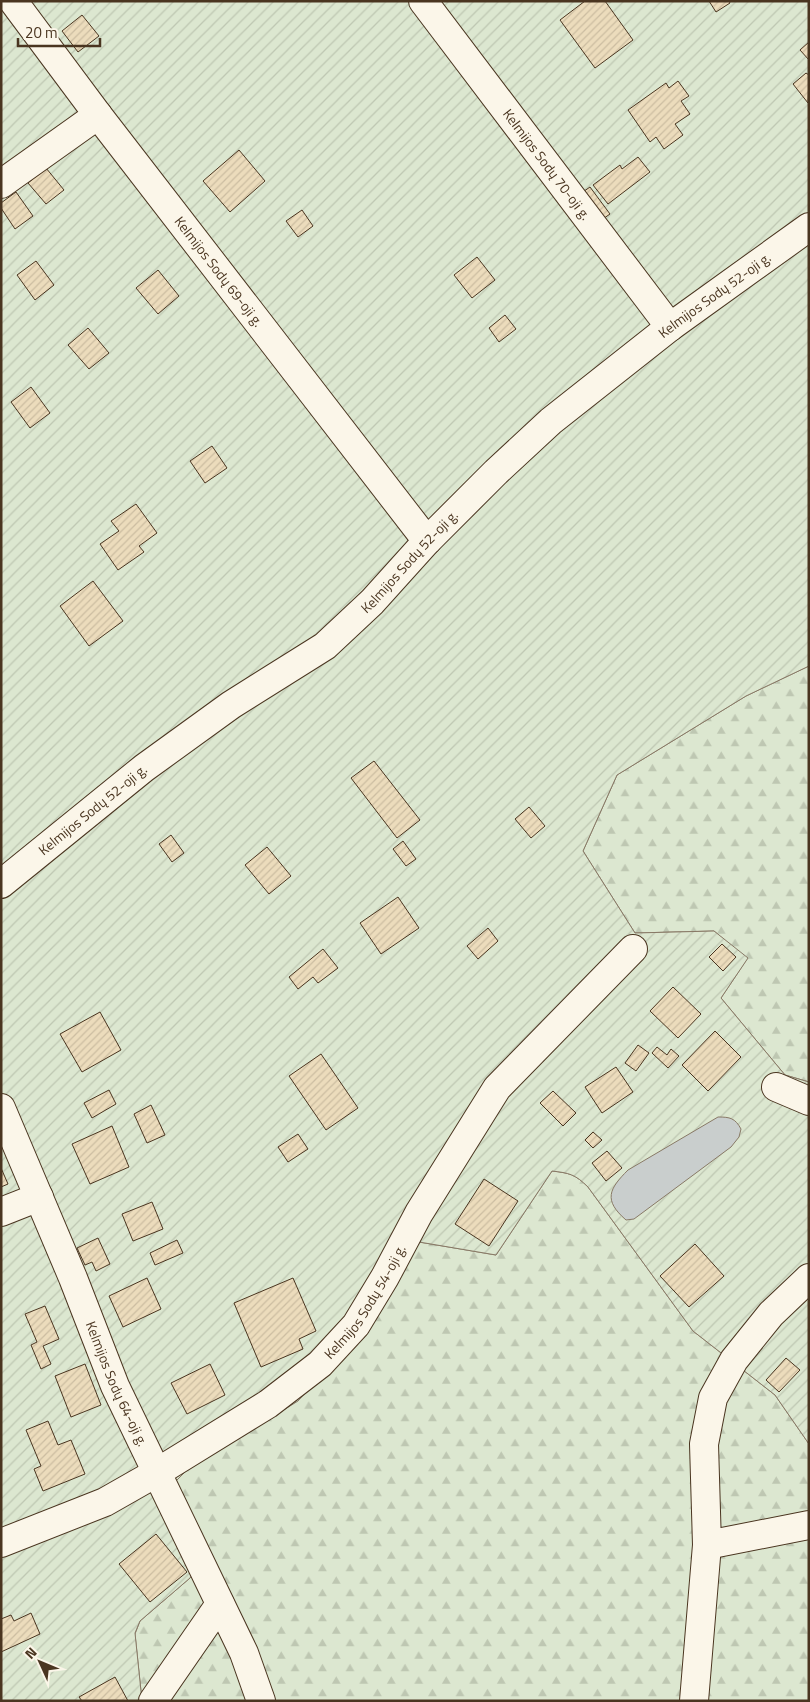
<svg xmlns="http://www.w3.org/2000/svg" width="810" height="1702" font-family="'Titillium Web',sans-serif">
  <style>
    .forest { fill: url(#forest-firs); stroke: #887966 }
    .garden { fill: url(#garden-furrows); stroke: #887966 }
    .water { fill: #c9cecd; stroke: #887966 }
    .building { fill: url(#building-hatch); stroke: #4a3520 }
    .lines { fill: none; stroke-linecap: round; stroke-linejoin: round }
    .minor-casing { stroke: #4a3520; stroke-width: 30 }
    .minor { stroke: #fbf6e9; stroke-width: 28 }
    .labels { text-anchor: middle; stroke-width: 4; stroke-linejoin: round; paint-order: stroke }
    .street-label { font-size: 14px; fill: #4a3520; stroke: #fbf6e9 }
  </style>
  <defs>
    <pattern id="forest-firs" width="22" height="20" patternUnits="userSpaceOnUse" patternTransform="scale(1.25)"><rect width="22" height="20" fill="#dce7d0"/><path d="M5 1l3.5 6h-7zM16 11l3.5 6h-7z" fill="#bec7b2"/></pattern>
    <pattern id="garden-furrows" width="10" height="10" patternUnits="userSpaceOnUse" patternTransform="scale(1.25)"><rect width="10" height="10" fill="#dce7d0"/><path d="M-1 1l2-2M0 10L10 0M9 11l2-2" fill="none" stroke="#bec7b2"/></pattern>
    <pattern id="building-hatch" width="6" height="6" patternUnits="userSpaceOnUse" patternTransform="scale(1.25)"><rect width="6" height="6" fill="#ecdcbc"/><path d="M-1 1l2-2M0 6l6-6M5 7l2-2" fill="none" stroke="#ccbda1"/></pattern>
  </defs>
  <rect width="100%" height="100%" fill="#fbf6e9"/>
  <path class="forest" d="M809 666V1082L785 1075 721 998 747 959 714 931 635 933 583 851 617 775 746 696Z
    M552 1171C569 1173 575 1174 588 1187L693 1331 775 1395 809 1444V1701H142L135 1634 140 1621 190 1578 194 1572 156 1501 186 1470 364 1327 419 1242 496 1255Z"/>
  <path class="garden" d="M1 1H809V666L746 696 617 775 583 851 635 933 714 931 748 958 721 998 785 1075 809 1082V1444L775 1395 693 1331 588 1187C575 1174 569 1173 552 1171L496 1255 419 1242 364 1327 298 1401 187 1470 156 1501 194 1572 190 1578 140 1621 135 1633 142 1701H1Z"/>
  <path class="water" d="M718 1117C730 1117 735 1118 741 1129L739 1137 731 1147 634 1219 626 1220C603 1200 609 1189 628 1170Z"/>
  <path class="building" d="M585 1H605L633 40 595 68 560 20Z
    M709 1H729L730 3 716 12Z
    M82 15 99 36 78 52 62 31Z
    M809 42V60L800 50Z
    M806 73 809 75 808 103 793 84Z
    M678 81 689 96 681 101 690 114 675 124 683 135 664 149 656 137 650 142 628 110 666 83 669 88Z
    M239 150 265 181 230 212 203 181Z
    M638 157 650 172 608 204 593 185 620 165 622 169Z
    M46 168 64 190 46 204 28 183Z
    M590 187 610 214 600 221 580 194Z
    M16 192 33 216 15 229 1 208V203Z
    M302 210 313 226 298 237 286 221Z
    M477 257 495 280 472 298 454 275Z
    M36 261 54 285 35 300 17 275Z
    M158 270 179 296 158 314 136 288Z
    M505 315 516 329 499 342 489 328Z
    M88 328 109 353 89 369 68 345Z
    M31 387 50 413 30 428 11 402Z
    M212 446 227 468 205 483 190 461Z
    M136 504 157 533 139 546 144 552 118 570 100 544 119 531 111 521Z
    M93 581 123 621 89 646 60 606Z
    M374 761 420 820 397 838 351 778Z
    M529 807 545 826 531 838 515 819Z
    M171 835 184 853 172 862 159 844Z
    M403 841 416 859 406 866 393 849Z
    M267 847 291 876 269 894 245 865Z
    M398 897 419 928 381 954 360 923Z
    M488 928 498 941 478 959 467 946Z
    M722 944 736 957 723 971 709 957Z
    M323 949 338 968 318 983 313 977 298 989 289 977Z
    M673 987 701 1014 678 1038 650 1011Z
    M100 1012 121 1050 82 1072 60 1034Z
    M715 1031 741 1057 708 1091 682 1065Z
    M638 1045 649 1053 636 1071 625 1063Z
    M657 1047 667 1055 671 1049 679 1056 668 1068 652 1053Z
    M321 1054 358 1108 326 1130 289 1076Z
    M616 1067 633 1092 602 1113 585 1087Z
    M109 1090 116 1104 92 1118 84 1103Z
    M553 1091 576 1113 563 1126 540 1103Z
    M151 1105 165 1135 147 1143 134 1114Z
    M112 1126 129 1167 90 1184 72 1144Z
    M593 1132 602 1140 593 1148 585 1140Z
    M298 1134 308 1149 288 1162 278 1147Z
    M607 1151 622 1168 606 1181 592 1163Z
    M1 1168 8 1184 1 1187Z
    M484 1179 518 1201 489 1246 455 1224Z
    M152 1202 163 1229 133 1241 122 1214Z
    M98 1238 110 1264 96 1271 92 1262 85 1265 77 1248Z
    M177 1240 183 1253 155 1265 150 1253Z
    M695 1244 724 1276 689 1307 660 1276Z
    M147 1278 161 1309 123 1327 109 1296Z
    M293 1278 316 1331 299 1339 303 1349 261 1367 234 1303Z
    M45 1306 59 1339 43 1346 51 1364 41 1369 31 1345 37 1342 25 1314Z
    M786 1358 800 1370 779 1392 766 1380Z
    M85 1364 101 1405 71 1417 55 1376Z
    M210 1364 225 1395 187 1414 171 1383Z
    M48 1421 58 1445 71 1440 85 1474 43 1491 34 1469 41 1466 26 1430Z
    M156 1534 187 1572 150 1602 119 1564Z
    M31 1613 40 1634 1 1652V1619L11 1615 14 1621Z
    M115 1677 128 1701H82L79 1697Z"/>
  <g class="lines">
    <g class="minor-casing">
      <g id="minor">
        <path id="s1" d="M13 1 98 115 427 541"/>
        <path id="s2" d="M423 1 670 327"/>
        <path d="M1 184 98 115"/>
        <path id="s3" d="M1 884 144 768 231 705 325 646 372 602 427 541 496 472 551 421 670 327 809 227"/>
        <path d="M776 1087 809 1101"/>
        <path id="s4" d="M1 1108 73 1278 115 1386 244 1653 261 1701"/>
        <path d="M1 1212 39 1197"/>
        <path d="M809 1278 771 1314 734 1360 713 1398 704 1444 707 1545 809 1525"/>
        <path id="s5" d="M1 1543 105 1502 156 1473 268 1404 320 1364 356 1325 385 1277 419 1213 497 1088 633 949"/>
        <path d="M153 1701 220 1604"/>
        <path d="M694 1701 707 1545"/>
      </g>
    </g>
    <use href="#minor" class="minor"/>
  </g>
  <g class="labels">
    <g class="street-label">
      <text dy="5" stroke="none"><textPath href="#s2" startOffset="205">Kelmijos Sodų 70-oji g.</textPath></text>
      <text dy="5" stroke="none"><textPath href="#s1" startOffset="340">Kelmijos Sodų 69-oji g.</textPath></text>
      <text dy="5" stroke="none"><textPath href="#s3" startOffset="928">Kelmijos Sodų 52-oji g.</textPath></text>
      <text dy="5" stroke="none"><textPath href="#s3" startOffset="522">Kelmijos Sodų 52-oji g.</textPath></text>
      <text dy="5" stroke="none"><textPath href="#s3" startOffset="118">Kelmijos Sodų 52-oji g.</textPath></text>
      <text dy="5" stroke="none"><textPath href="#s5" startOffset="445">Kelmijos Sodų 54-oji g.</textPath></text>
      <text dy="5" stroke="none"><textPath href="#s4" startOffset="299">Kelmijos Sodų 64-oji g.</textPath></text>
    </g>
  </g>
  <rect width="810" height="1702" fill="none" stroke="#4a3520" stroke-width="5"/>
  <g transform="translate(40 1662) rotate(314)" stroke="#fbf6e9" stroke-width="4" paint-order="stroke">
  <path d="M0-4L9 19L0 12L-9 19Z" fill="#4a3520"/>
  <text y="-8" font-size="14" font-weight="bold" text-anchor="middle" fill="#4a3520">N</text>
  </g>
  <path d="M18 38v8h82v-8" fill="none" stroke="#4a3520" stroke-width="2.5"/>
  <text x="25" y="38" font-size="15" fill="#4a3520" stroke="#fbf6e9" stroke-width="4" paint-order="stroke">20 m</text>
</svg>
